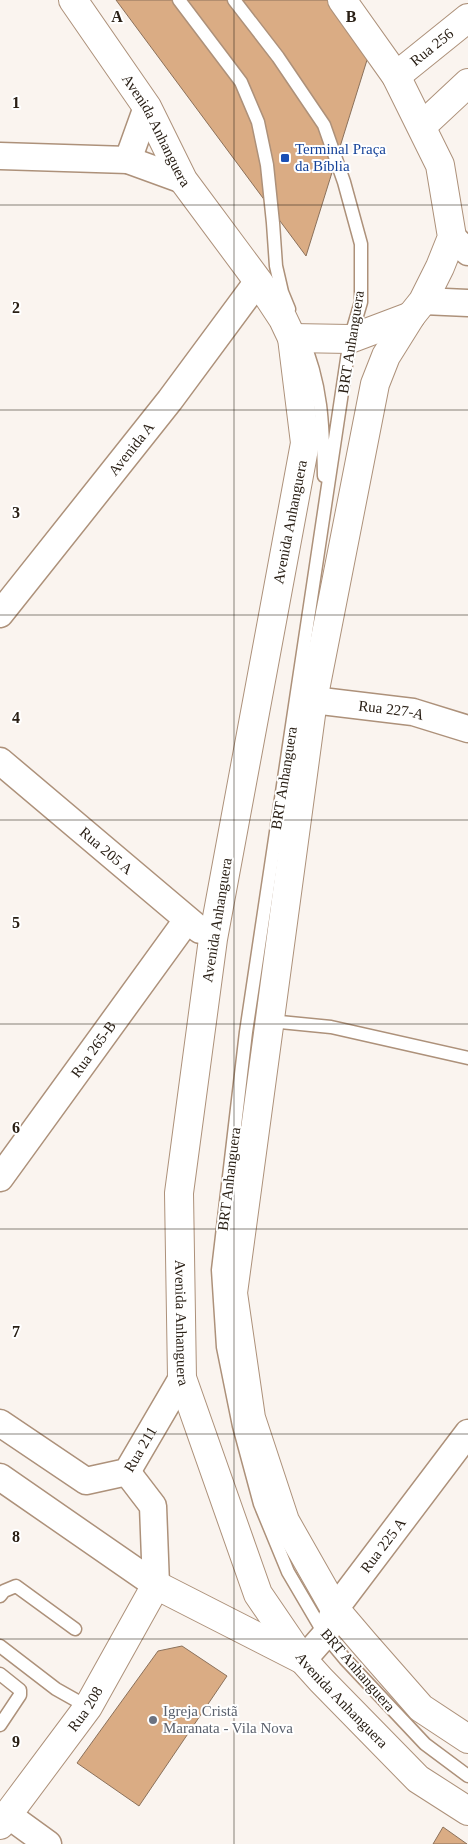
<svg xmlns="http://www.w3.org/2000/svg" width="468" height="1844" font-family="Georgia,serif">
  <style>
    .building { fill: #daac84; stroke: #8b715b }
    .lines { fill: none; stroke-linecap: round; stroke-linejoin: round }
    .lane-casing { stroke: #ad917a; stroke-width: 15 }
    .street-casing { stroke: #ad917a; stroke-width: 29 }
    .secondary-casing { stroke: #ad917a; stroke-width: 30 }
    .primary-casing { stroke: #ad917a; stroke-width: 30 }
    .lane { stroke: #fff; stroke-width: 12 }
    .street { stroke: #fff; stroke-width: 26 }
    .secondary { stroke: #fff; stroke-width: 28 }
    .primary { stroke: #fff; stroke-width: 28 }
    .grid { fill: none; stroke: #2a2016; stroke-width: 1; stroke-opacity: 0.55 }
    .transit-dot { fill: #1a4fb4; stroke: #fff; stroke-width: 2 }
    .worship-dot { fill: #6b7280; stroke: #fff; stroke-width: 2 }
    .labels { text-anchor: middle; stroke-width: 4; stroke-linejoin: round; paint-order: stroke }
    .street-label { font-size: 15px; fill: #2a2016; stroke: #fff }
    .transit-label { font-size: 15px; fill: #164399; stroke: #fff; text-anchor: start }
    .worship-label { font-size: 15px; fill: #5b616d; stroke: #fff; text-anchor: start }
    .grid-label { font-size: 16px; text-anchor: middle; font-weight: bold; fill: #2a2016; stroke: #fff; stroke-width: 4; stroke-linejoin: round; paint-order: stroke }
  </style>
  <rect width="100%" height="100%" fill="#faf4ef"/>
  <path class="building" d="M116 0H328L365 50 367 60 306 256Z
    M182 1646 227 1676 139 1806 77 1763 158 1651Z
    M443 1827 467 1844H433Z"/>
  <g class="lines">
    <g class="lane-casing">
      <path id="lane" d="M179 0 241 82 258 122 267 165 273 223 276 266 282 292 289 309
        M234 0 278 57 324 125 344 182 361 244V302L350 339 246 1032 218 1270 223 1347 239 1426 260 1504 288 1572 325 1635 345 1659 425 1744 468 1776
        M301 336C322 384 323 425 324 476
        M270 1021 331 1027 468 1058
        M0 1596 4 1591 16 1586 75 1629
        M0 1646 56 1689 88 1707
        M0 1674 20 1690V1695L0 1725"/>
    </g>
    <g class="street-casing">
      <g id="street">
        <path d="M0 156 128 160 183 180"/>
        <path d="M128 160 147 107"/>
        <path d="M452 237 468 252"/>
        <path d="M423 301 468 303"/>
        <path id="s1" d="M0 614 170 400 258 281"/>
        <path id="s2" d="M313 700 413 712 468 729"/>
        <path id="s3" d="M0 761 200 930"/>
        <path id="s4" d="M0 1178 187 920"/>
        <path id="s5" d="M0 1423 86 1481 127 1472 182 1378"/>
        <path d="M127 1472 153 1506 156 1585"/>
        <path d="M0 1477 156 1585"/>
        <path id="s6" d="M303 1660 325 1635 335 1609 468 1433"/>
        <path d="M8 1815 48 1844"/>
      </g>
    </g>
    <g class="secondary-casing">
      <g id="secondary">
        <path id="s7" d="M396 76 468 18"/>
        <path d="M422 126 468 83"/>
        <path id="s8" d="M0 1825 88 1707 156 1585 303 1660"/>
      </g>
    </g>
    <g class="primary-casing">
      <g id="primary">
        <path id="s9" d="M73 0 147 107 183 180 258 281 283 319 292 338 305 443 213 939 179 1193 182 1378 258 1594 303 1660 321 1680 418 1779 468 1811"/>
        <path d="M342 0 396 76 440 165 452 237 440 267 423 301 411 316 386 356 375 384 313 700 233 1293 251 1418 285 1521 335 1609 364 1643 421 1708 468 1739"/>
        <path d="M292 338 350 339 411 316"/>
      </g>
    </g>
    <use href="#lane" class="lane"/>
    <use href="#street" class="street"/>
    <use href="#secondary" class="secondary"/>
    <use href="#primary" class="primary"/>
  </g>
  <path class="grid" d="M234 0V1844M0 205H468M0 410H468M0 615H468M0 820H468M0 1024H468M0 1229H468M0 1434H468M0 1639H468"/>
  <rect class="transit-dot" x="280" y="153" width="10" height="10" rx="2.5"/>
  <circle class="worship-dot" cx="153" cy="1720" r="5"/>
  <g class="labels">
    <g class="street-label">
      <text dy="5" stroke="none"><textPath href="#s7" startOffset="46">Rua 256</textPath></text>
      <text dy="5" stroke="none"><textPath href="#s9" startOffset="155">Avenida Anhanguera</textPath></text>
      <text transform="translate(351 342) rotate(-81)" y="5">BRT Anhanguera</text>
      <text dy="5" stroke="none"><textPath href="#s1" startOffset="211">Avenida A</textPath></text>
      <text transform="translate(290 522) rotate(-79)" y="5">Avenida Anhanguera</text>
      <text dy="5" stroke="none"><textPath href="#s2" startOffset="79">Rua 227-A</textPath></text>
      <text transform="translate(284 778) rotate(-81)" y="5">BRT Anhanguera</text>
      <text dy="5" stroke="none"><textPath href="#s3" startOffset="139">Rua 205 A</textPath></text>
      <text transform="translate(217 920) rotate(-81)" y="5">Avenida Anhanguera</text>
      <text dy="5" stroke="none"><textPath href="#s4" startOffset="159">Rua 265-B</textPath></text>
      <text transform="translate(229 1179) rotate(-83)" y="5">BRT Anhanguera</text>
      <text dy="5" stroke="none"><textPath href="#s9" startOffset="1400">Avenida Anhanguera</textPath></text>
      <text dy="5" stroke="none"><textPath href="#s5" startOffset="172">Rua 211</textPath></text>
      <text dy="5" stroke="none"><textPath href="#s6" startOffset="141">Rua 225 A</textPath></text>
      <text transform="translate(358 1670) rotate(49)" y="5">BRT Anhanguera</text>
      <text dy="5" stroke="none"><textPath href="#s9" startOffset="1820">Avenida Anhanguera</textPath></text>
      <text dy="5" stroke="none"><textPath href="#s8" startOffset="144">Rua 208</textPath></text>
    </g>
    <g class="transit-label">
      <text x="295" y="154">Terminal Praça<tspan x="295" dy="17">da Bíblia</tspan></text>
    </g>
    <g class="worship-label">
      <text x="163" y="1716">Igreja Cristã<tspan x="163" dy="17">Maranata - Vila Nova</tspan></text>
    </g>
  </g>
  <g class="grid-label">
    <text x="117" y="22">A</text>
    <text x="351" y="22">B</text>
    <text x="16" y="108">1</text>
    <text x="16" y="313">2</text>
    <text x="16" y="518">3</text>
    <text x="16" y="723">4</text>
    <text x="16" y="928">5</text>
    <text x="16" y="1133">6</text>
    <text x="16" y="1337">7</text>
    <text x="16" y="1542">8</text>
    <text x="16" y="1747">9</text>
  </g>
</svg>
